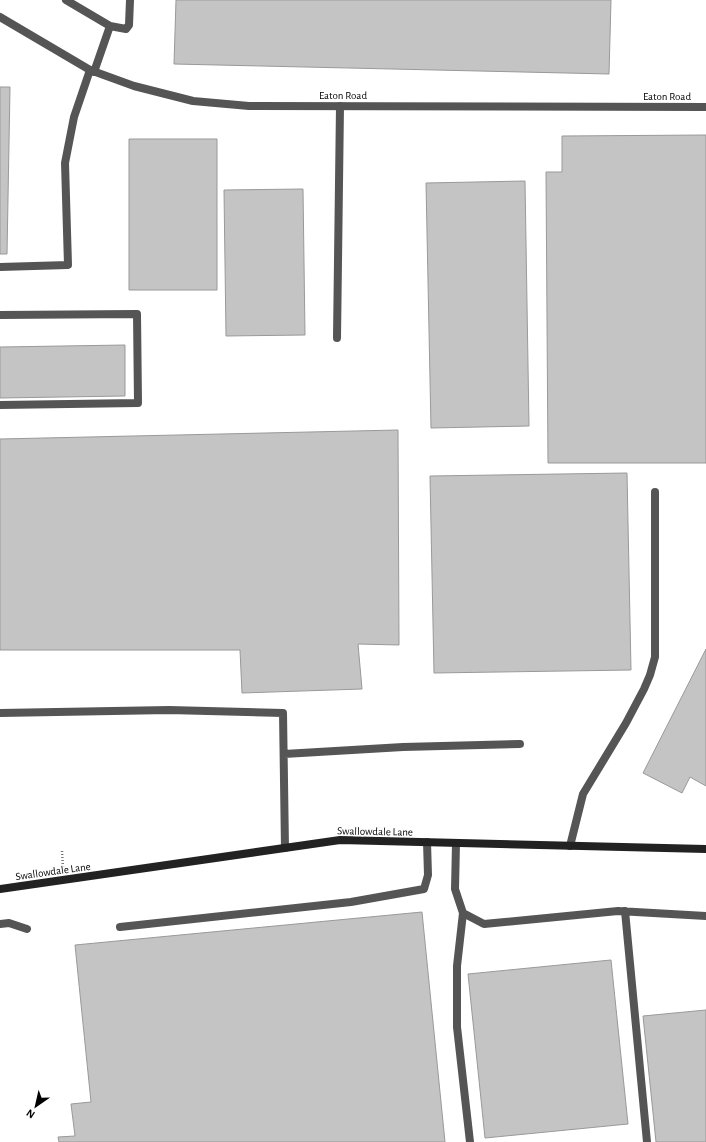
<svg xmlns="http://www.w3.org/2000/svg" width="706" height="1142" font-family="'Alegreya Sans',sans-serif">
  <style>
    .building { fill: #c4c4c4; stroke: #999 }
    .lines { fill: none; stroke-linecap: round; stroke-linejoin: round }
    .path { stroke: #777; stroke-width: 2.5; stroke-dasharray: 1 2; stroke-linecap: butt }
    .lane { stroke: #555; stroke-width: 8 }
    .street { stroke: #555; stroke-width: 8 }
    .secondary { stroke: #222; stroke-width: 8 }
    .labels { text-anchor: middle; stroke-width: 3; stroke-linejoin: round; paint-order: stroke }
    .street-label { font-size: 11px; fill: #000; stroke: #fff }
  </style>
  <rect width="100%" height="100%" fill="#fff"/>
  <path class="building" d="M176 0H611L609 74 174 64Z
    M0 87H10L7 254H0Z
    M706 135V463H548L546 172H562V136Z
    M129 139H217V290H129Z
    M525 181 529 426 431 428 426 183Z
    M303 189 305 335 226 336 224 190Z
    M125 345V396L0 398V347Z
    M398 430 399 645 358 644 362 689 242 693 240 650H0V439Z
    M627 473 631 670 434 673 430 476Z
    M706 649V786L690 777 682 793 643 773Z
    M422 912 445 1142H59L58 1137 75 1136 71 1104 91 1102 75 945Z
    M611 960 628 1124 485 1138 468 974Z
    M706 1010V1142H656L643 1016Z"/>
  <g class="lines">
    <path class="path" d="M62 851 63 868"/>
    <path class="lane" d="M66 0 110 26 126 29 129 25 130 0
      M94 72 110 26
      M0 267 68 265 65 163 74 117 90 70
      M0 315 137 314 138 403 0 405
      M337 338 340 106
      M0 713 169 710 283 713 285 848
      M284 754 403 747 520 744
      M456 843 455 889 463 913 484 924 618 911 706 916
      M570 846 583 794 626 723 644 689 650 675 655 657V492
      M625 911 647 1142
      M463 913 457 966V1027L470 1142
      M0 924 9 923 27 929
      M120 927 351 902 424 889 428 875 427 842"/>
    <path class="street" d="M0 17 90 70 134 86 193 101 249 106 706 107"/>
    <path class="secondary" d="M0 889 340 840 706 849"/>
  </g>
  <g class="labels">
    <g class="street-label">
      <text x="343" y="99">Eaton Road</text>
      <text x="667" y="100">Eaton Road</text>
      <text transform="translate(375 831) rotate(1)" y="4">Swallowdale Lane</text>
      <text transform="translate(53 871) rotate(-8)" y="4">Swallowdale Lane</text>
    </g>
  </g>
  <g transform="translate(36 1106) rotate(214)" stroke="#ffffff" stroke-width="3" paint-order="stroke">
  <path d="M0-3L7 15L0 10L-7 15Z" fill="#000000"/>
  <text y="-6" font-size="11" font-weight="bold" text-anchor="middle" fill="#000000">N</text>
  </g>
</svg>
